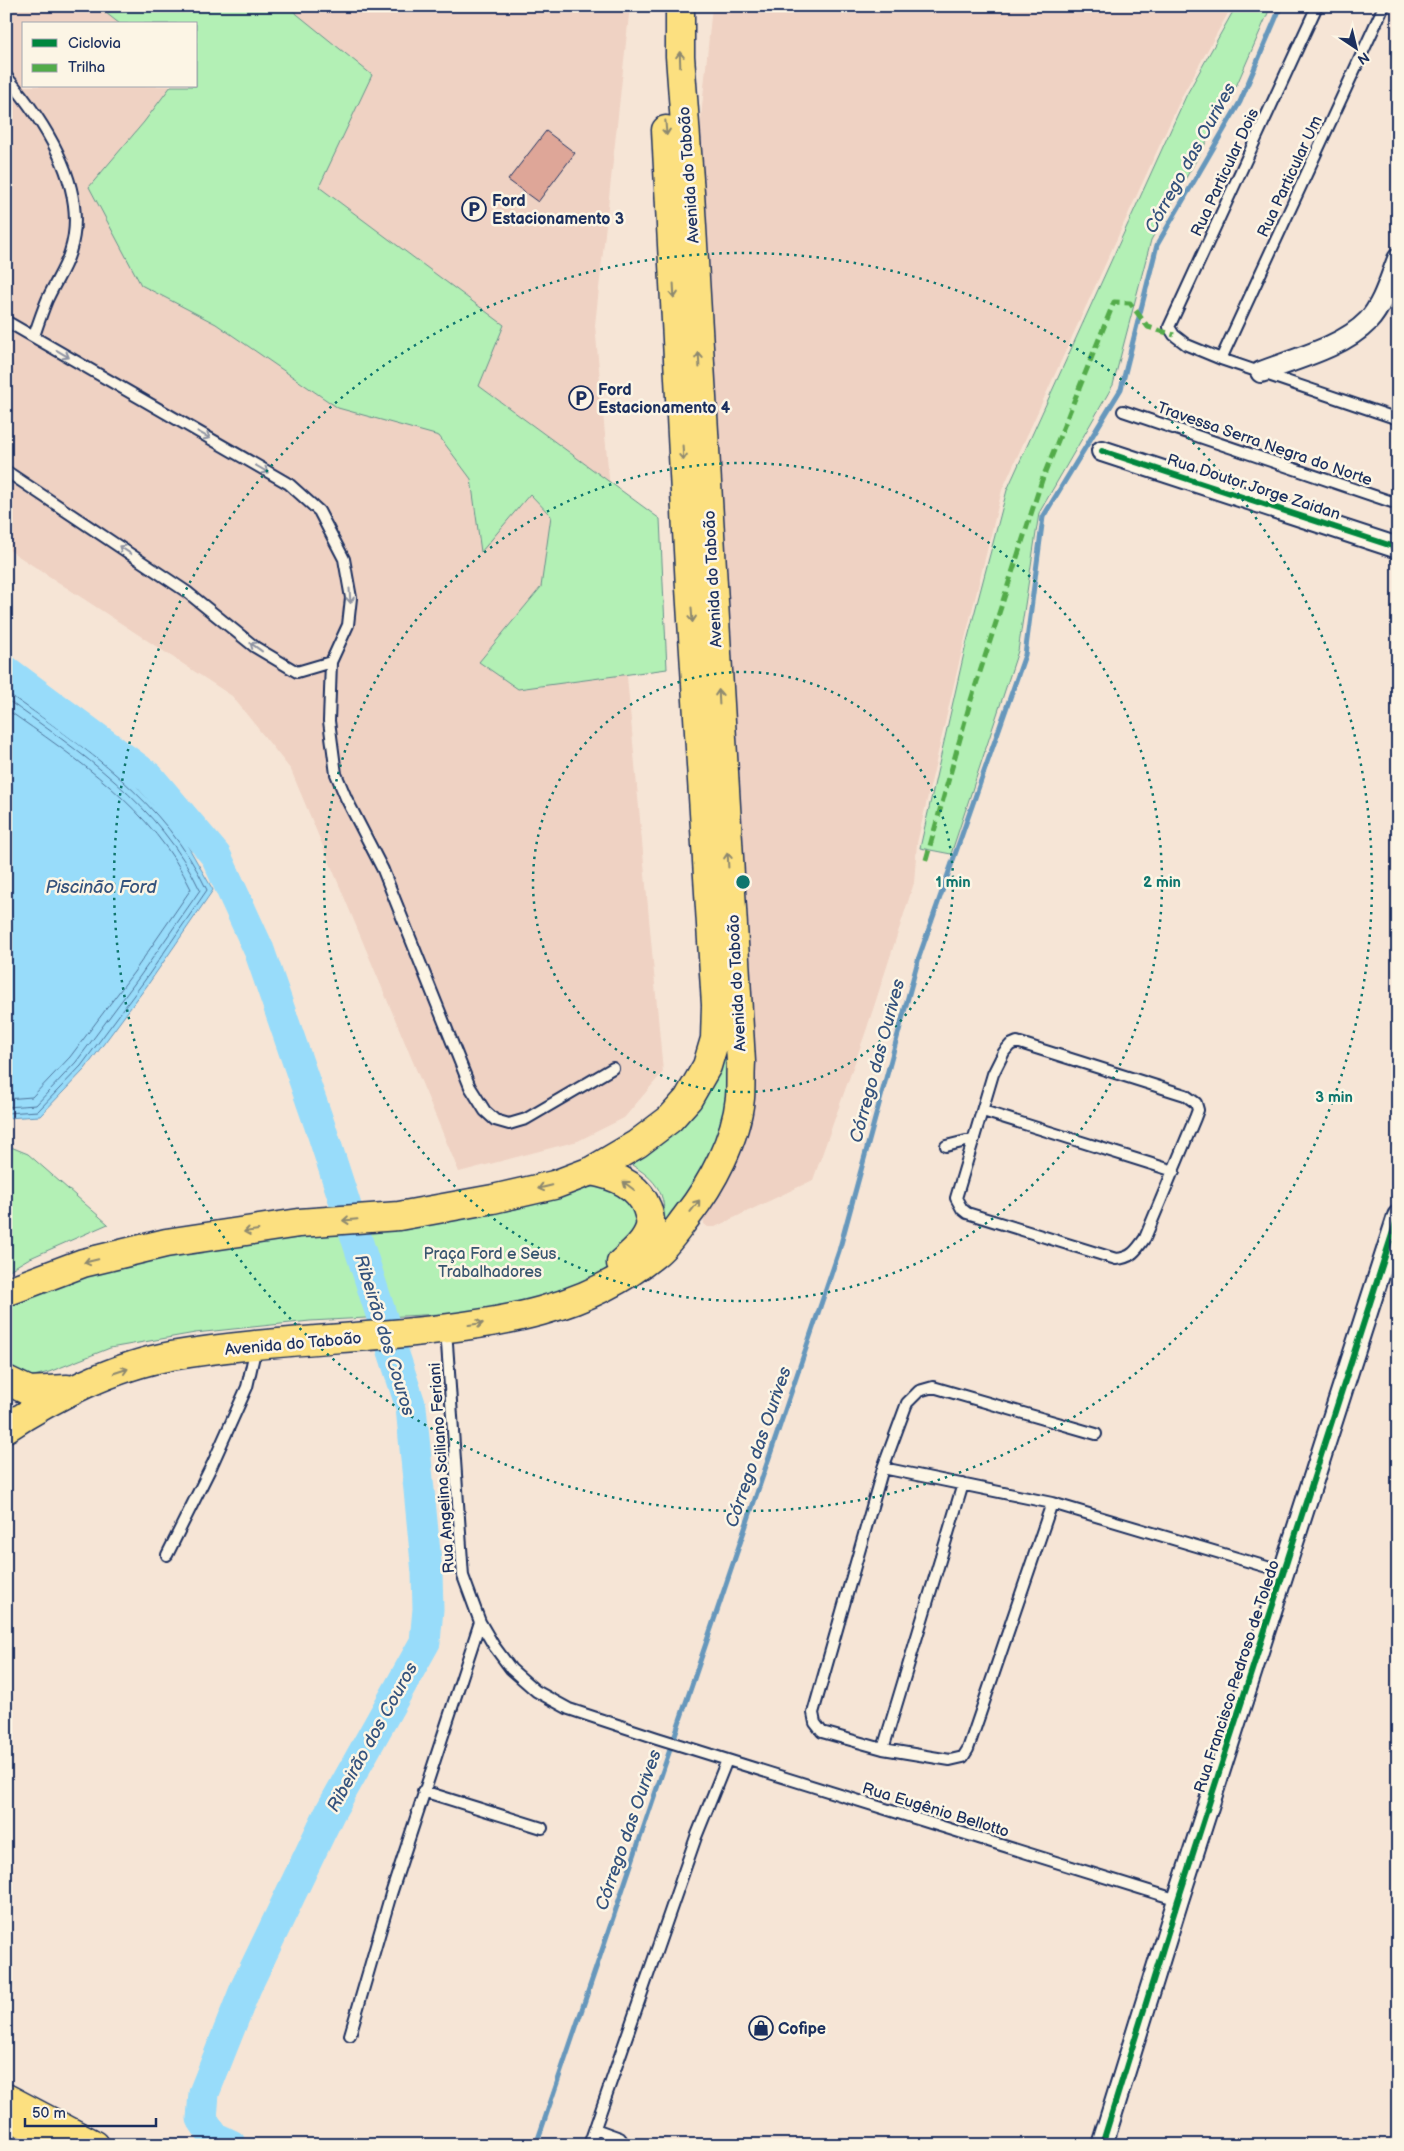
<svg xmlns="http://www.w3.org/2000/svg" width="1404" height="2151" font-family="'Balsamiq Sans',sans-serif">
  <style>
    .built { fill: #efd2c3; fill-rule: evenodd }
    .green { fill: #b3f0b5; stroke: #67908a }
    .water { fill: #98dcfa; stroke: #6697bc }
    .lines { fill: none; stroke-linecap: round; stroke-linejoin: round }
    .shore { stroke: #4d749c; stroke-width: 1 }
    .stream { stroke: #6697bc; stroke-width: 5 }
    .river { stroke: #98dcfa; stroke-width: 31 }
    .building { fill: #dea698; stroke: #1b2f5e }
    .service-casing { stroke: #1b2f5e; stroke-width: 14 }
    .minor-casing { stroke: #1b2f5e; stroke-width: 24 }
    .primary-casing { stroke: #1b2f5e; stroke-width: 31 }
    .trunk-casing { stroke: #1b2f5e; stroke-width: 31 }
    .motorway-casing { stroke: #1b2f5e; stroke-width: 31 }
    .service { stroke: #fcf5e5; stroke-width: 10 }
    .minor { stroke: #fcf5e5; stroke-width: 20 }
    .primary { stroke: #fce080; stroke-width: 28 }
    .trunk { stroke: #fce080; stroke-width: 28 }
    .motorway { stroke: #fce080; stroke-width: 28 }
    .quiet { stroke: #52ab49; stroke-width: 5; stroke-dasharray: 10 5; stroke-linecap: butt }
    .cycleway-casing { stroke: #fcf5e5; stroke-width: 9 }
    .cycleway { stroke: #00873e; stroke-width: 6 }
    .oneway { stroke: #8c886f }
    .oneway2 { stroke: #8c92a2 }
    .ring { fill: none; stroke: #0f766e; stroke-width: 2.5; stroke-dasharray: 2.5 5 }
    .labels { text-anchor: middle; stroke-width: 5; stroke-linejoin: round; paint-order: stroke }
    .street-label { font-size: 16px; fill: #1b2f5e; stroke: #fcf5e5 }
    .poi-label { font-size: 16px; font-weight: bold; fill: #1b2f5e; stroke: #fcf5e5; text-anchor: start }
    .park-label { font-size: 16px; fill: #39566f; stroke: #fcf5e5 }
    .water-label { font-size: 18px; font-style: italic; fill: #34527d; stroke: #fcf5e5 }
    .centre { fill: #0f766e; stroke: #fcf5e5; stroke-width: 2.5 }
    .ring-label { font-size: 15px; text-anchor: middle; font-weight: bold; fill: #0f766e; stroke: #fcf5e5; stroke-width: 5; stroke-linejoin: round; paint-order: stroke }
  </style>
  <rect width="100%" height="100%" fill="#f6e5d6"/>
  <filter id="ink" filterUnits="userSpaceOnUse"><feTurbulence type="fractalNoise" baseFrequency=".02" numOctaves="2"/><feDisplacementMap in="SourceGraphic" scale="10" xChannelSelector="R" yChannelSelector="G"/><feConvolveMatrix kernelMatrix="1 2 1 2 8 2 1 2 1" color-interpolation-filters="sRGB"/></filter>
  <g filter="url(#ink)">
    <path class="built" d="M6 6H630L595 325 663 1072 624 1118 578 1141 459 1172 291 770 232 696 6 548ZM24 24H196V86H24Z
      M712 6H1232L1183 94 1002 490 958 667 917 843 914 883 866 1031 813 1180 715 1227H708L704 1224 703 1218 714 1197 693 199Z"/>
    <path class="green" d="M97 6H287L372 75 319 187 504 325 479 386 660 519 667 669 518 689 479 662 541 587 551 516 530 494 481 552 471 479 439 436 338 408 216 324 141 285 89 187 144 122 171 86H196V24H120Z
      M1236 6H1271L1231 98 1151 240 1113 385 1039 513 1018 651 951 854 920 848 965 649 1007 490 1187 94Z
      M731 1031 732 1082 711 1168 662 1228C670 1192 653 1176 623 1160Z
      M6 1145 28 1154 108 1224 28 1259 6 1272Z
      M603 1185 622 1190 641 1220 610 1269 595 1280 497 1311 310 1321 195 1333 110 1348 49 1372 34 1376 20 1375 6 1369V1311L24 1298 64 1282 180 1253 241 1243 396 1229 452 1221 516 1209 587 1188Z"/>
    <path class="water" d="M6 686 127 776 182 836 213 890 149 983 85 1069 40 1116 6 1118Z"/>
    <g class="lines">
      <path class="shore" d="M6 692C83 746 166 802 207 890L145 980 81 1066 38 1111 6 1113
        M6 699C80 752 161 806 200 890L140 976 76 1062 36 1105 6 1107
        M6 709C76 758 154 810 191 889L134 972 70 1057 32 1097 6 1099"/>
      <path class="stream" d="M536 2145 839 1251 919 957 1025 655 1043 517 1121 389 1157 245 1240 102 1281 6"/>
      <path class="river" d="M6 671 149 777 216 856 259 950 323 1135 411 1407 427 1573 428 1609 425 1642 329 1814 246 1987 204 2093 202 2119 214 2137 231 2145"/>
    </g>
    <path class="building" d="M546 131 575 153 538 202 508 180Z"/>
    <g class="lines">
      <g class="service-casing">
        <path id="service" d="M1317 6 1169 327 1174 335 1187 345 1221 359 1398 419
          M6 76C44 121 90 190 70 252 65 269 54 284 47 300 42 312 38 324 34 336
          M6 321 289 484 319 511 344 559 351 598 348 625 331 662 329 721 336 774 346 798 383 870 470 1087 485 1111 495 1120 509 1124 526 1119 613 1068
          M1221 359 1384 6
          M1123 411 1398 504
          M6 471 187 592 255 647 297 672 331 662
          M1017 1042 1185 1095 1196 1103 1198 1110 1195 1118 1145 1238C1136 1251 1131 1258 1116 1259L967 1213 962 1209 956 1198 993 1074 1004 1052 1010 1045Z
          M983 1111 1174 1171
          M946 1146 974 1139
          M446 1329 463 1576 480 1622 494 1646 511 1669 536 1691 569 1709 657 1738 1178 1900
          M883 1468 907 1403 919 1391 933 1387 1096 1434
          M1052 1503 968 1749 963 1757 950 1760 883 1749 822 1732 815 1723 813 1713 883 1468 1052 1503 1284 1572
          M167 1555 212 1465 247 1387 256 1347
          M883 1749 963 1484
          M423 1791 542 1828
          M350 2035 391 1894 480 1622
          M595 2129 620 2138 625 2145
          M589 2145 696 1837 727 1760"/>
      </g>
      <g class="minor-casing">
        <path id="minor" d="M1261 372C1295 359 1343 347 1368 321 1383 305 1390 279 1398 259
          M1102 451 1398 548
          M1102 2145 1178 1900 1398 1216"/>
      </g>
      <g class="primary-casing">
        <path id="primary" d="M591 1171C613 1175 638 1184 647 1208 649 1214 651 1221 650 1227 646 1242 632 1253 621 1263
          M6 1292 83 1263 166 1243 299 1223 399 1216 493 1199 554 1185 591 1171 637 1144 670 1119 688 1099 707 1066 715 1039 716 1005 690 588 666 130
          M6 1380 29 1391 67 1389
          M6 1428C53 1397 115 1366 171 1356 251 1342 333 1340 414 1332 500 1323 586 1311 655 1254 668 1244 677 1229 687 1216 712 1184 736 1139 740 1098 741 1086 740 1074 741 1062L690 193 680 56V6"/>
      </g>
      <g class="trunk-casing">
        <path id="trunk" d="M6 2098 95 2145"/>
      </g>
      <g class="motorway-casing">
        <path id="motorway" d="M6 2116 76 2145"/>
      </g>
      <use href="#service" class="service"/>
      <use href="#minor" class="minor"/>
      <use href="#primary" class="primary"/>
      <use href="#trunk" class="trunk"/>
      <use href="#motorway" class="motorway"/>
      <path class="quiet" d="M926 860 970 703 1042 480 1114 302 1130 303 1148 327 1174 335"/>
      <g class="cycleway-casing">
        <path id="cycleway" d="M1102 451 1398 548
          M1102 2145 1178 1900 1398 1216"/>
      </g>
      <use href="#cycleway" class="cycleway"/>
    </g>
    <defs><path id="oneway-shaft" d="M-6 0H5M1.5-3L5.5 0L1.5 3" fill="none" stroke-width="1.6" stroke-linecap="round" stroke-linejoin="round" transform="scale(1.25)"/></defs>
    <g class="oneway">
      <use href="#oneway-shaft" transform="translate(680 59) rotate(-92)"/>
      <use href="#oneway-shaft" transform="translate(666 128) rotate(85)"/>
      <use href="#oneway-shaft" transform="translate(674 291) rotate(87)"/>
      <use href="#oneway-shaft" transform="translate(699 360) rotate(-93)"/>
      <use href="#oneway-shaft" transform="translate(683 453) rotate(87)"/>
      <use href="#oneway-shaft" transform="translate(692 615) rotate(86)"/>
      <use href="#oneway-shaft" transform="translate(719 697) rotate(-93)"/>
      <use href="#oneway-shaft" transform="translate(728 860) rotate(-93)"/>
      <use href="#oneway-shaft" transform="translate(629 1186) rotate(-143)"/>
      <use href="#oneway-shaft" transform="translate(545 1187) rotate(167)"/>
      <use href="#oneway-shaft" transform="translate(695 1206) rotate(-52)"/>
      <use href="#oneway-shaft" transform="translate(350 1220) rotate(175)"/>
      <use href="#oneway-shaft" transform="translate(251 1231) rotate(172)"/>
      <use href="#oneway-shaft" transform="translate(91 1261) rotate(166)"/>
      <use href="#oneway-shaft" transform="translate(476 1324) rotate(-8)"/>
      <use href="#oneway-shaft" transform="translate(121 1371) rotate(-18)"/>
    </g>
    <g class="oneway2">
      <use href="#oneway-shaft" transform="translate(63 354) rotate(31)"/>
      <use href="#oneway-shaft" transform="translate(204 435) rotate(29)"/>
      <use href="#oneway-shaft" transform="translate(262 469) rotate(30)"/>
      <use href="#oneway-shaft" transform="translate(125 550) rotate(-146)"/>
      <use href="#oneway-shaft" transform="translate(350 596) rotate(86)"/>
      <use href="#oneway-shaft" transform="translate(256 647) rotate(-144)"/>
    </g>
  </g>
  <g class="ring">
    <circle cx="743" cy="882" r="210"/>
    <circle cx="743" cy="882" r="419"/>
    <circle cx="743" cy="882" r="629"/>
  </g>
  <defs>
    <g id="parking-ring" transform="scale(1.25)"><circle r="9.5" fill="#fcf5e5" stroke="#1b2f5e" stroke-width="1.5"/><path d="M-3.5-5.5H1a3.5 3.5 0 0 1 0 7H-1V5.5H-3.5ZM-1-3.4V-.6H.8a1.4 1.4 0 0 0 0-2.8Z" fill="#1b2f5e"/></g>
    <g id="shop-ring" transform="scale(1.25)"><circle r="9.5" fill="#fcf5e5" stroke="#1b2f5e" stroke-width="1.5"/><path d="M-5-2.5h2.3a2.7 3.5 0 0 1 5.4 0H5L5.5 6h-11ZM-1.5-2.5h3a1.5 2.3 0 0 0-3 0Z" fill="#1b2f5e"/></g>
  </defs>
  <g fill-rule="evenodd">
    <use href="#parking-ring" x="474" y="209"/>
    <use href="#parking-ring" x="581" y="398"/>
    <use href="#shop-ring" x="761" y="2028"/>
  </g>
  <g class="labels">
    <g class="street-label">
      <text transform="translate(1224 172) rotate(-65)" y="6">Rua Particular Dois</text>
      <text transform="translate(688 175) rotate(-94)" y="6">Avenida do Taboão</text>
      <text transform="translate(1289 176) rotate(-65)" y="6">Rua Particular Um</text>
      <text transform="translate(1265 443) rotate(19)" y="6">Travessa Serra Negra do Norte</text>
      <text transform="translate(1254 486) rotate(18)" y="6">Rua Doutor Jorge Zaidan</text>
      <text transform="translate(712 579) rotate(-93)" y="6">Avenida do Taboão</text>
      <text transform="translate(736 983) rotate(-93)" y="6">Avenida do Taboão</text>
      <text transform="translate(293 1343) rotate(-5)" y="6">Avenida do Taboão</text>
      <text transform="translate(441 1468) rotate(-94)" y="6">Rua Angelina Sciliano Feriani</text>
      <text transform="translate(1236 1676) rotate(-72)" y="6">Rua Francisco Pedroso de Toledo</text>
      <text transform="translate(936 1809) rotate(17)" y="6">Rua Eugênio Bellotto</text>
    </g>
    <g class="poi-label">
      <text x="492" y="206">Ford<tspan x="492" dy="18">Estacionamento 3</tspan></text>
      <text x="598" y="395">Ford<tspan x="598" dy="18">Estacionamento 4</tspan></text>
      <text x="778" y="2034">Cofipe</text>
    </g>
    <g class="park-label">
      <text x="490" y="1259">Praça Ford e Seus<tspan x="490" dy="18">Trabalhadores</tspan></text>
    </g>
    <g class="water-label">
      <text transform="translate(1190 158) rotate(-61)" y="6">Córrego das Ourives</text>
      <text x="101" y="893">Piscinão Ford</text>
      <text transform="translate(877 1061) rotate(-75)" y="6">Córrego das Ourives</text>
      <text transform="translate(385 1335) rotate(73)" y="6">Ribeirão dos Couros</text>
      <text transform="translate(758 1447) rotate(-71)" y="6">Córrego das Ourives</text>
      <text transform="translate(372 1737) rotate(-61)" y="6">Ribeirão dos Couros</text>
      <text transform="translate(628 1830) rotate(-71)" y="6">Córrego das Ourives</text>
    </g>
  </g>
  <circle cx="743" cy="882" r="8" class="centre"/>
  <g class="ring-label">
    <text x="953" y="887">1 min</text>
    <text x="1162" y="887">2 min</text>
    <text x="1334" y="1102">3 min</text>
  </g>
  <rect width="1404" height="2151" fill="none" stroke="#fcf5e5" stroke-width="25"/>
  <rect x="12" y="12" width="1379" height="2126" fill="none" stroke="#1b2f5e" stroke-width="2" filter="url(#ink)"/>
  <rect x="22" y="22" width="175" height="65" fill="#fcf5e5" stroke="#a2a6af"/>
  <rect x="32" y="39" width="25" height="8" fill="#00873e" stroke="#a2a6af"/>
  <text x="68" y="48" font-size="15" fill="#1b2f5e">Ciclovia</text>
  <rect x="32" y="64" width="25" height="8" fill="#52ab49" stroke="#a2a6af"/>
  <text x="68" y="72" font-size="15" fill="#1b2f5e">Trilha</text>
  <g transform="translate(1356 48) rotate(145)" stroke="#fcf5e5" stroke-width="4" paint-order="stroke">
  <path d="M0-4L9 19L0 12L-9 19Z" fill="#1b2f5e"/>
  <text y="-8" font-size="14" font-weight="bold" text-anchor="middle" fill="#1b2f5e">N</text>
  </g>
  <path d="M25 2118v8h131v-8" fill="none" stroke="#1b2f5e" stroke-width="2.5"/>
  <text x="32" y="2118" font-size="15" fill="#1b2f5e" stroke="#fcf5e5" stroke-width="4" paint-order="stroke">50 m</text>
</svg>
